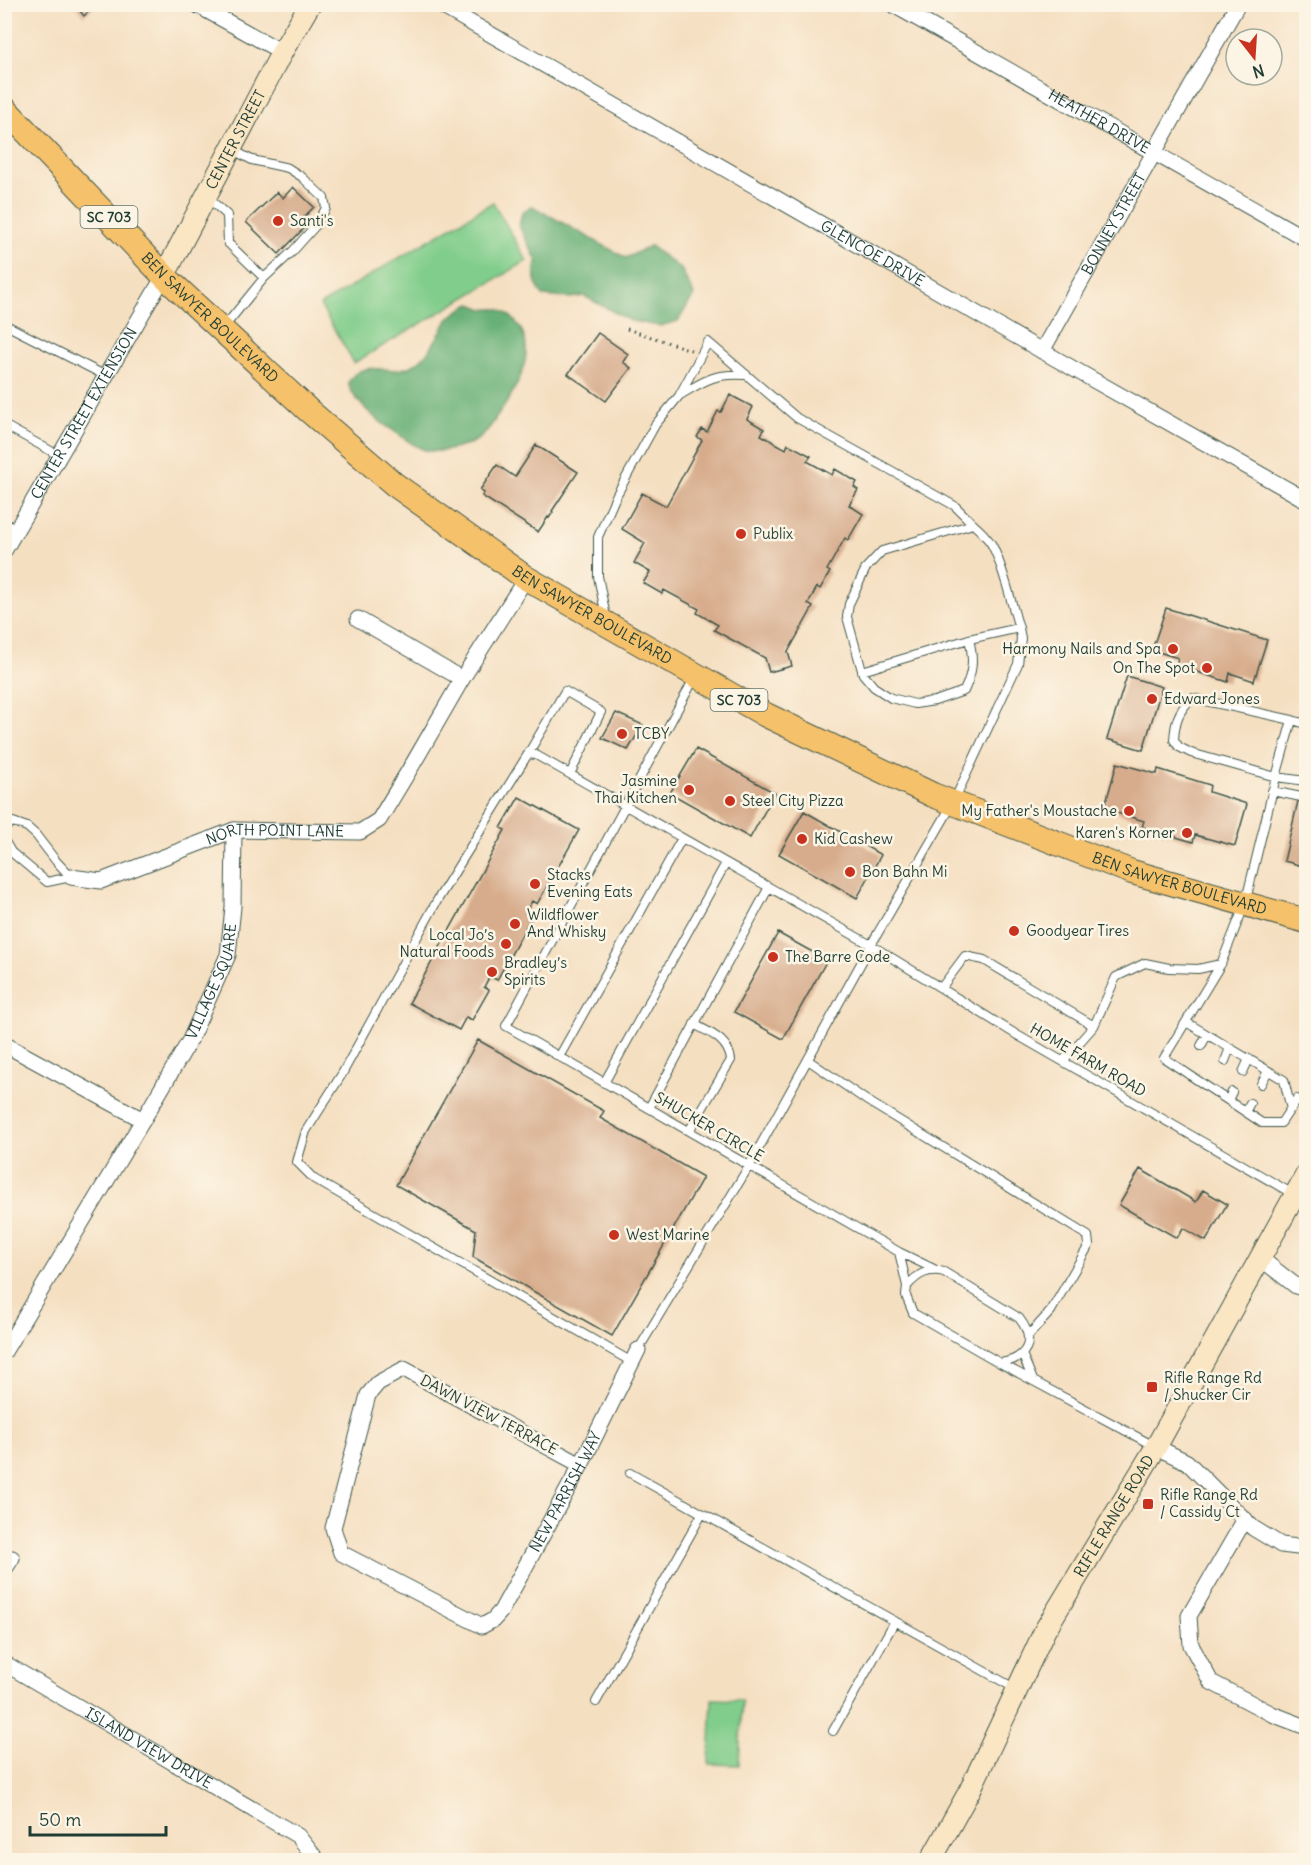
<svg xmlns="http://www.w3.org/2000/svg" width="1311" height="1865" font-family="Delius,sans-serif">
  <style>
    .green { fill: #81cd8b; stroke: #508560; stroke-width: 1.5 }
    .forest { fill: #68b077; stroke: #447656; stroke-width: 1.5 }
    .building { fill: #d7ac8c }
    .lines { fill: none; stroke-linecap: round; stroke-linejoin: round }
    .lane-casing { stroke: #3f5549; stroke-width: 10 }
    .street-casing { stroke: #3f5549; stroke-width: 17 }
    .secondary-casing { stroke: #3f5549; stroke-width: 23 }
    .primary-casing { stroke: #3f5549; stroke-width: 26 }
    .path { stroke: #3f5549; stroke-width: 3; stroke-dasharray: 1.5 4.5; stroke-linecap: butt }
    .lane { stroke: #fff; stroke-width: 8 }
    .street { stroke: #fff; stroke-width: 15 }
    .secondary { stroke: #fbe6c4; stroke-width: 21 }
    .primary { stroke: #f5c16b; stroke-width: 24 }
    .poi-dot { fill: #c8321e; stroke: #fcf5e5; stroke-width: 2 }
    .labels { text-anchor: middle; stroke-width: 5; stroke-linejoin: round; paint-order: stroke }
    .shield { fill: #fcf5e5; stroke: #617469; stroke-width: 1.5 }
    .shield-label { font-size: 14px; font-weight: bold; fill: #1f3d34 }
    .street-label { font-size: 15px; fill: #1f3d34; stroke: #fcf5e5 }
    .poi-label { font-size: 15px; fill: #1f3d34; stroke: #fcf5e5; text-anchor: start }
  </style>
  <rect width="100%" height="100%" fill="#fcf5e5"/>
  <filter id="ink" filterUnits="userSpaceOnUse"><feTurbulence type="fractalNoise" baseFrequency=".0167" numOctaves="2"/><feDisplacementMap in="SourceGraphic" scale="12" xChannelSelector="R" yChannelSelector="G"/><feConvolveMatrix kernelMatrix="1 2 1 2 8 2 1 2 1" color-interpolation-filters="sRGB"/></filter>
  <filter id="wash" filterUnits="userSpaceOnUse"><feTurbulence type="fractalNoise" baseFrequency=".008" numOctaves="4" result="noise"/><feDisplacementMap in="SourceGraphic" scale="24" xChannelSelector="R" yChannelSelector="G"/><feGaussianBlur stdDeviation="1.35" result="paint"/><feColorMatrix in="noise" values="0 0 0 0 0 0 0 0 0 0 0 0 0 0 0 0 0 1.4 0 .05"/><feComposite in="paint" operator="in"/></filter>
  <g filter="url(#wash)">
    <rect width="100%" height="100%" fill="#f5dfc1"/>
    <path class="green" d="M493 202 527 261 354 363 320 305Z
      M712 1699 742 1700 739 1765 709 1764Z"/>
    <path class="forest" d="M532 206 626 258 650 246 681 269 694 295 678 321 660 326 631 321 584 296 570 298 543 296C535 283 532 276 537 261L519 226 522 212Z
      M471 304C476 305 479 308 484 309 488 310 493 308 497 309 504 310 512 317 516 322 541 351 514 393 496 418 491 426 484 437 475 441 463 448 444 452 430 451 418 450 401 436 391 429 376 420 353 400 348 383 364 354 389 380 415 364 430 355 438 334 448 320 454 312 463 308 471 304Z"/>
    <g id="blocks">
      <path class="building" d="M74 4H97L84 16Z
        M293 187 314 207 303 218 309 223 279 254 246 222 277 192 283 198Z
        M598 333 628 354 623 362 631 368 606 401 568 374Z
        M730 395 753 407 747 419 764 429 761 435 786 449 788 444 811 456 807 461 832 475 835 469 857 482 854 487 858 490 849 505 863 514 848 540 845 538 827 570 830 572 820 589 817 587 808 604 813 607 788 652 792 666 769 672 765 658 714 630 718 625 697 613 699 609 664 590 662 594 643 583 650 572 634 563 645 543 622 529 642 493 666 506 702 440 697 437 702 429 707 432 718 411 721 412Z
        M536 445 578 472 552 511 553 512 549 518 548 517 538 532 482 496 484 493 480 490 497 465 515 477Z
        M1166 608 1267 640 1254 681 1230 673 1228 682 1176 665 1178 658 1152 650Z
        M1127 676 1162 687 1143 750 1107 739Z
        M616 713 643 725 628 750 602 738Z
        M696 749 775 793 750 838 670 793Z
        M1117 763 1157 774 1158 769 1210 785 1209 792 1247 804 1235 846 1195 835 1193 842 1142 827 1144 821 1104 809Z
        M1304 790H1306V867L1284 861 1298 801H1301Z
        M519 797 579 830 537 904 532 901 525 913 532 916 497 980 490 976 484 987 489 990 472 1020 466 1017 459 1030 409 1003 505 830 501 828Z
        M804 811 881 855 857 898 779 854Z
        M778 933 827 960 783 1039 734 1012Z
        M478 1040 604 1111 600 1118 703 1177 612 1336 473 1257 476 1230 396 1185Z
        M1140 1169 1196 1202 1203 1190 1227 1204 1206 1241 1183 1228 1177 1238 1119 1205Z"/>
    </g>
  </g>
  <g filter="url(#ink)">
    <use href="#blocks" fill-opacity="0" stroke="#3f5549" stroke-width="1.5"/>
    <g class="lines">
      <g class="lane-casing">
        <path id="lane" d="M4 139 17 127
          M231 149 252 160 288 168 302 177 324 198 326 208 317 224 293 251 264 278
          M207 197 227 215 228 243 264 278 225 326
          M4 324 106 376
          M680 395C705 380 715 373 745 375
          M4 425 60 456
          M4 522 16 530
          M606 617 598 576V537L616 496 655 425 679 396 708 342 797 418 955 506 973 524
          M862 671 969 639
          M695 677 506 1026 899 1252 907 1286 906 1296 913 1313 1000 1363C1027 1359 1037 1341 1019 1318L944 1272C928 1268 918 1274 907 1286
          M1292 720 1306 724
          M528 754 565 691 601 712 570 774
          M1306 781 1276 777 1191 753 1179 747 1174 740C1175 722 1178 711 1192 698L1292 720 1276 777 1245 904 1221 964 1164 1058 1262 1123H1281L1297 1099 1306 1105
          M1272 791 1306 798
          M4 828 13 822 27 827 36 835 56 861 71 877
          M4 840 11 852 47 882 71 877
          M941 988 965 956 984 960 1094 1026
          M1186 1022 1284 1080 1291 1109
          M1201 1046 1207 1035
          M559 1057 682 838
          M808 1060 866 1100 1088 1236 1089 1245 1051 1311 1028 1336
          M1063 1061 1094 1026 1116 977 1145 963 1169 968 1198 969 1221 964
          M1225 1061 1230 1048
          M1243 1072 1249 1059
          M604 1083 726 863
          M1261 1084 1268 1071
          M1228 1100 1232 1092
          M649 1108 769 887
          M1245 1112 1250 1103
          M689 1131 731 1060C728 1039 710 1033 694 1024
          M899 1252 934 1269
          M638 1350 749 1166 871 945 953 803 1018 664 1021 638 1019 628C1011 603 1004 568 992 545 987 537 980 530 973 524L882 551 866 568 849 604 847 617 863 674 874 687 891 698 915 704 935 701 964 691C973 672 974 659 969 639L1019 628
          M1022 1354 1033 1380
          M632 1362 314 1179 297 1162 306 1131 342 1074 438 899 528 754 536 755 871 945 1017 1035 1293 1194
          M1000 1363 1154 1446
          M630 1473 1016 1689
          M596 1702 702 1514
          M833 1731 895 1621"/>
      </g>
      <g class="street-casing">
        <g id="street">
          <path d="M195 4 282 52"/>
          <path id="s1" d="M438 4 1042 351 1306 500"/>
          <path id="s2" d="M892 4 1306 239"/>
          <path id="s3" d="M1042 351 1238 4"/>
          <path id="s4" d="M4 551 164 276"/>
          <path d="M358 619 462 679"/>
          <path id="s5" d="M71 877 101 881 234 830 360 832 379 820 414 762 462 679 526 578"/>
          <path d="M4 1044 143 1120 4 1352"/>
          <path id="s6" d="M143 1120 190 1040 228 955 233 907 234 830"/>
          <path d="M1260 1258 1296 1286 1306 1289"/>
          <path d="M1156 1447 1187 1462 1253 1528 1281 1545 1306 1548"/>
          <path id="s7" d="M581 1465 404 1369 378 1383 368 1395 333 1528 341 1553 482 1626 493 1620 501 1611 581 1465 638 1350"/>
          <path d="M1245 1519 1189 1616 1191 1645 1211 1682 1272 1714 1306 1727"/>
          <path d="M4 1570 12 1558"/>
          <path id="s8" d="M4 1663 298 1836 317 1860"/>
        </g>
      </g>
      <g class="secondary-casing">
        <g id="secondary">
          <path id="s9" d="M164 276 282 52 310 4"/>
          <path id="s10" d="M931 1860 970 1790 1045 1630 1156 1447 1306 1175"/>
        </g>
      </g>
      <g class="primary-casing">
        <g id="primary">
          <path id="s11" d="M4 108 164 276 308 410 394 484 526 578 766 715 933 795 1132 872 1306 921"/>
        </g>
      </g>
      <path class="path" d="M627 329 691 350"/>
      <use href="#lane" class="lane"/>
      <use href="#street" class="street"/>
      <use href="#secondary" class="secondary"/>
      <use href="#primary" class="primary"/>
    </g>
  </g>
  <g class="poi-dot">
    <circle cx="278" cy="221" r="6"/>
    <circle cx="741" cy="534" r="6"/>
    <circle cx="1173" cy="649" r="6"/>
    <circle cx="1207" cy="668" r="6"/>
    <circle cx="1152" cy="699" r="6"/>
    <circle cx="622" cy="734" r="6"/>
    <circle cx="689" cy="790" r="6"/>
    <circle cx="730" cy="801" r="6"/>
    <circle cx="1129" cy="811" r="6"/>
    <circle cx="1187" cy="833" r="6"/>
    <circle cx="802" cy="839" r="6"/>
    <circle cx="850" cy="872" r="6"/>
    <circle cx="535" cy="884" r="6"/>
    <circle cx="515" cy="924" r="6"/>
    <circle cx="1014" cy="931" r="6"/>
    <circle cx="506" cy="944" r="6"/>
    <circle cx="773" cy="957" r="6"/>
    <circle cx="492" cy="972" r="6"/>
    <circle cx="614" cy="1235" r="6"/>
    <rect x="1146" y="1381" width="12" height="12" rx="3"/>
    <rect x="1142" y="1498" width="12" height="12" rx="3"/>
  </g>
  <g class="labels">
    <g class="shield">
      <rect x="80.5" y="206" width="57" height="22" rx="4.5"/>
      <rect x="710.5" y="689" width="57" height="22" rx="4.5"/>
    </g>
    <g class="shield-label">
      <text x="109" y="222">SC 703</text>
      <text x="739" y="705">SC 703</text>
    </g>
    <g class="street-label">
      <text dy="5" stroke="none"><textPath href="#s2" startOffset="238">HEATHER DRIVE</textPath></text>
      <text dy="5" stroke="none"><textPath href="#s9" startOffset="154">CENTER STREET</textPath></text>
      <text dy="5" stroke="none"><textPath href="#s3" startOffset="146">BONNEY STREET</textPath></text>
      <text dy="5" stroke="none"><textPath href="#s1" startOffset="501">GLENCOE DRIVE</textPath></text>
      <text dy="5" stroke="none"><textPath href="#s11" startOffset="294">BEN SAWYER BOULEVARD</textPath></text>
      <text dy="5" stroke="none"><textPath href="#s4" startOffset="159">CENTER STREET EXTENSION</textPath></text>
      <text dy="5" stroke="none"><textPath href="#s11" startOffset="780">BEN SAWYER BOULEVARD</textPath></text>
      <text dy="5" stroke="none"><textPath href="#s5" startOffset="213">NORTH POINT LANE</textPath></text>
      <text dy="5" stroke="none"><textPath href="#s11" startOffset="1428">BEN SAWYER BOULEVARD</textPath></text>
      <text dy="5" stroke="none"><textPath href="#s6" startOffset="156">VILLAGE SQUARE</textPath></text>
      <text transform="translate(1088 1060) rotate(30)" y="5">HOME FARM ROAD</text>
      <text transform="translate(709 1127) rotate(30)" y="5">SHUCKER CIRCLE</text>
      <text transform="translate(489 1415) rotate(28)" y="5">DAWN VIEW TERRACE</text>
      <text dy="5" stroke="none"><textPath href="#s7" startOffset="729">NEW PARRISH WAY</textPath></text>
      <text dy="5" stroke="none"><textPath href="#s10" startOffset="390">RIFLE RANGE ROAD</textPath></text>
      <text dy="5" stroke="none"><textPath href="#s8" startOffset="168">ISLAND VIEW DRIVE</textPath></text>
    </g>
    <g class="poi-label">
      <text x="290" y="226">Santi's</text>
      <text x="753" y="539">Publix</text>
      <text x="1161" y="654" text-anchor="end">Harmony Nails and Spa</text>
      <text x="1195" y="673" text-anchor="end">On The Spot</text>
      <text x="1164" y="704">Edward Jones</text>
      <text x="634" y="739">TCBY</text>
      <text x="677" y="786" text-anchor="end">Jasmine<tspan x="677" dy="17">Thai Kitchen</tspan></text>
      <text x="742" y="806">Steel City Pizza</text>
      <text x="1117" y="816" text-anchor="end">My Father's Moustache</text>
      <text x="1175" y="838" text-anchor="end">Karen's Korner</text>
      <text x="814" y="844">Kid Cashew</text>
      <text x="862" y="877">Bon Bahn Mi</text>
      <text x="547" y="880">Stacks<tspan x="547" dy="17">Evening Eats</tspan></text>
      <text x="527" y="920">Wildflower<tspan x="527" dy="17">And Whisky</tspan></text>
      <text x="1026" y="936">Goodyear Tires</text>
      <text x="494" y="940" text-anchor="end">Local Jo’s<tspan x="494" dy="17">Natural Foods</tspan></text>
      <text x="785" y="962">The Barre Code</text>
      <text x="504" y="968">Bradley’s<tspan x="504" dy="17">Spirits</tspan></text>
      <text x="626" y="1240">West Marine</text>
      <text x="1164" y="1383">Rifle Range Rd<tspan x="1164" dy="17">/ Shucker Cir</tspan></text>
      <text x="1160" y="1500">Rifle Range Rd<tspan x="1160" dy="17">/ Cassidy Ct</tspan></text>
    </g>
  </g>
  <rect width="1311" height="1865" fill="none" stroke="#fcf5e5" stroke-width="24"/>
  <g transform="translate(1254 57) rotate(163)"><circle r="28" fill="#fcf5e5" stroke="#a4ab9e" stroke-width="1.5"/>
  <path d="M0-4.5L10 22L0 15L-10 22Z" fill="#c8321e"/>
  <text y="-9" font-size="16" font-weight="bold" text-anchor="middle" fill="#1f3d34">N</text>
  </g>
  <path d="M30 1826v9h136v-9" fill="none" stroke="#1f3d34" stroke-width="3"/>
  <text x="39" y="1826" font-size="18" fill="#1f3d34" stroke="#fcf5e5" stroke-width="4.5" paint-order="stroke">50 m</text>
</svg>
